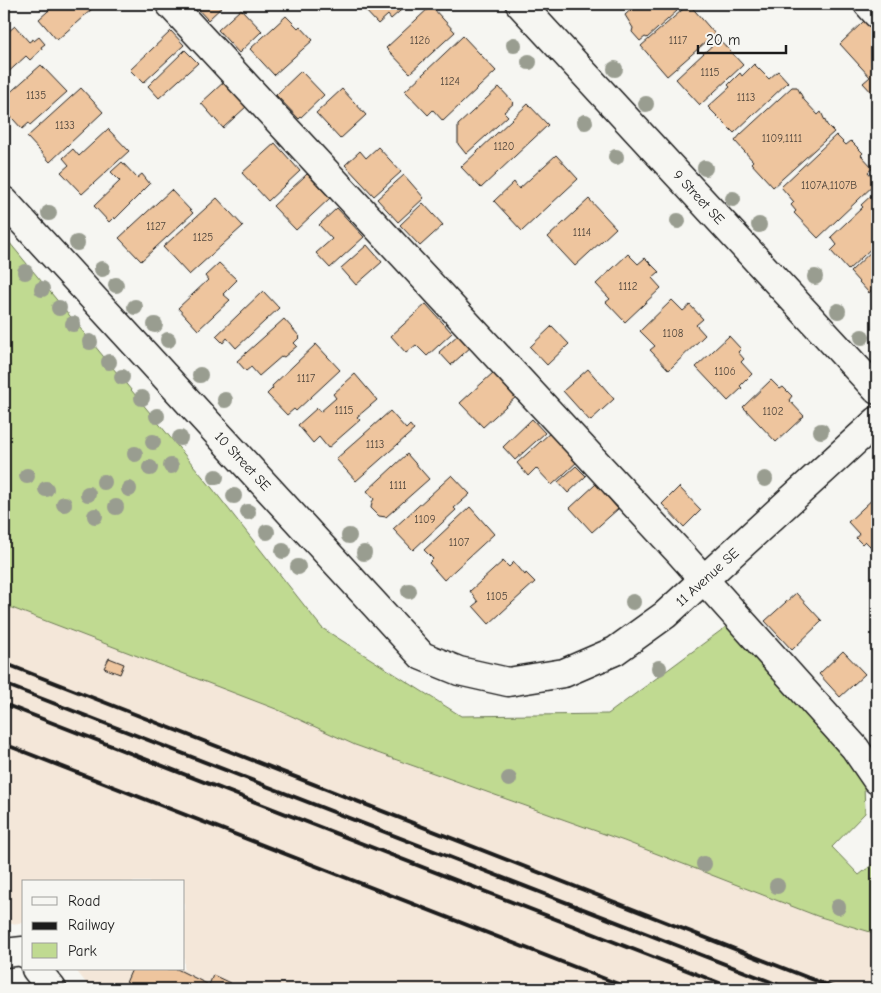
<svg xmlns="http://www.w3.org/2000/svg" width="881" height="993" font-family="'Comic Neue',sans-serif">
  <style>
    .built { fill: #f4e7d9 }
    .green { fill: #c0da91; stroke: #6e7b56 }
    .building { fill: #eec59e; stroke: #1c1c1c }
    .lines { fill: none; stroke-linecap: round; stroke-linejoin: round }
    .minor-casing { stroke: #1c1c1c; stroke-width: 31 }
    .minor { stroke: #f6f6f2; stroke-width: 28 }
    .rail { stroke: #1c1c1c; stroke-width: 4 }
    .tree { fill: #999d90 }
    .labels { text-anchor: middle; stroke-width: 4.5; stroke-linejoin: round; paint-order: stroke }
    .number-label { font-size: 11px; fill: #50463c }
    .street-label { font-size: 14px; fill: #1c1c1c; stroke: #f6f6f2 }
  </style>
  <rect width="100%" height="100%" fill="#f6f6f2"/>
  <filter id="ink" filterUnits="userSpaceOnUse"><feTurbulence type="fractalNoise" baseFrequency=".02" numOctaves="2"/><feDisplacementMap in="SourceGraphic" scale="10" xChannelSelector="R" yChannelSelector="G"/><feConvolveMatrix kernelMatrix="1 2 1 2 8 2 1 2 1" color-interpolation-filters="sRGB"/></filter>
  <g filter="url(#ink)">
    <path class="built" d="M4 605 276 709 355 745 624 841 817 916 877 934V989H91L75 969H184V882H24V923L4 924Z"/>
    <path class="green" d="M4 236 212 488 322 628 461 716 608 714 727 626 771 674 828 729 864 784 865 813 832 847 859 875 877 861V934L817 916 624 841 355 745 276 709 4 605Z"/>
    <path class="building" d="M56 4H87L92 9 57 40 39 19Z
      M193 4H225L208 20Z
      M365 4H408L391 19 388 15 378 24 362 7Z
      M637 4H670L677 11 647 38 645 37 640 41 632 32 633 28 625 15Z
      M689 4 715 34 667 76 641 46Z
      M431 6 455 32 410 73 386 48Z
      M241 9 262 31 239 53 218 30Z
      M286 16 298 28 300 26 313 40 274 75 250 49Z
      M864 21 877 36V91L874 95 863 83 870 77 840 44Z
      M15 26 29 42 33 39 34 41 39 37 45 44 41 47 42 49 30 60 26 56 4 76V33L7 30 8 32Z
      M171 31 184 45 143 83 130 70Z
      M463 36 496 71 443 121 433 110 428 115 405 91Z
      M719 39 743 65 700 105 676 79Z
      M185 50 198 63 159 98 148 86Z
      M754 64 769 79 778 71 788 82 734 133 708 107 730 87 728 85 740 73 742 76Z
      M41 65 67 92 30 125 29 123 22 129 4 109V102L7 99 5 97Z
      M301 71 324 95 299 119 276 95Z
      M225 81 247 106 223 128 201 103Z
      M499 87 514 103 504 112 508 116 466 154 458 144V125Z
      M792 87H797L804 100 818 115 821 112 827 125 834 132 773 187 751 163 753 161 735 141 740 135Z
      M81 88 103 112 50 162 27 137Z
      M342 89 366 115 340 139 316 113Z
      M528 104 548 125 481 188 461 167Z
      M108 129 129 151 82 194 61 172 69 165 63 158 73 149 79 156Z
      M836 135 846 145 851 141 863 153 861 155 873 168 868 172 877 182 818 238 794 213 796 211 791 205 794 202 781 187Z
      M275 143 300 171 268 201 242 173Z
      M378 147 401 172 374 196 345 165 360 151 366 158Z
      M556 155 578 179 522 231 494 201 514 182 519 189Z
      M122 162 137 178 142 174 150 184 115 219 114 217 109 222 94 206 120 181 111 172Z
      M307 174 330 198 296 230 273 206Z
      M404 175 424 198 398 222 377 199Z
      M171 190 193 213 141 261 119 238Z
      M877 190V243L848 270 831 251 837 245 831 237 863 207 861 205Z
      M217 198 243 226 189 275 163 247Z
      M589 199 616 228 575 266 548 237Z
      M423 203 443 225 420 246 400 225Z
      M337 208 364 237 330 268 316 253 332 239 319 225Z
      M367 245 382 262 356 285 341 268Z
      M877 246V286L869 293 850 272Z
      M628 254 638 264 645 258 659 272 652 278 661 288 625 322 606 302 610 299 596 284Z
      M219 263 237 280 223 294 230 300 198 330 178 308 208 280 205 276Z
      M263 291 279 308 236 348 227 338 223 343 216 336Z
      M672 300 683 311 690 305 703 319 696 325 705 335 669 370 650 350 655 346 640 331Z
      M426 304 452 333 427 356 416 345 406 353 391 336Z
      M284 319 300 337 294 343 297 346 284 357 282 356 259 376 251 367 246 371 237 361Z
      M552 326 569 344 547 365 530 347Z
      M460 333 472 346 451 365 439 352Z
      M729 336 741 349 738 352 744 359 741 362 752 374 740 386 742 388 728 401 696 367Z
      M316 344 340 370 296 411 294 409 287 415 267 394 273 388 272 386Z
      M588 369 614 399 590 421 563 391Z
      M494 372 517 396 483 427 460 403Z
      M355 374 377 400 357 417 360 420 328 448 319 437 313 443 298 425 317 408 320 412 336 398 333 394Z
      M771 380 780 389 783 387 792 396 789 400 804 416 776 442 743 407Z
      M390 411 406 429 410 425 414 430 356 481 336 459Z
      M532 419 545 433 515 460 503 447Z
      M551 432 578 461 552 485 536 468 528 476 517 463Z
      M407 454 429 479 386 517 379 516 371 508 372 502 374 499 367 491Z
      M576 466 586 476 568 493 558 482Z
      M452 475 470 494 454 508 456 510 413 550 393 529Z
      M596 484 618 509 592 532 570 508Z
      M679 487 701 510 684 527 662 504Z
      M877 495V543L872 548 865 541 862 544 856 538 859 534 848 522Z
      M470 507 494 534 444 580 429 563 433 559 424 550Z
      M503 561 509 567 514 562 525 575 526 573 535 582 489 624 473 606 478 602 470 591Z
      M796 593 822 621 792 650 765 621Z
      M843 651 865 674 840 697 819 674Z
      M109 658 124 664 120 674 104 668Z
      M132 969H177L209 985 213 975 230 983 227 989H133L125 985Z"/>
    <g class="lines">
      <g class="minor-casing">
        <path id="minor" d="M170 4 680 553 855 748 877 780
          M520 4 877 390
          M868 4 877 14
          M4 201 422 656 459 671 508 682 564 673 615 651 665 615 877 421
          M4 953 23 951 24 953
          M36 969 52 989"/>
      </g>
      <use href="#minor" class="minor"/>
      <path class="rail" d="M4 663 837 989
        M4 684 789 989
        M4 704 735 989
        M4 744 631 989"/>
    </g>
    <g class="tree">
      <circle cx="514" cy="45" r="8"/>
      <circle cx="529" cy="62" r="8"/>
      <circle cx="615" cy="69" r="8"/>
      <circle cx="646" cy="104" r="8"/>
      <circle cx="585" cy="122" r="8"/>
      <circle cx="616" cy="157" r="8"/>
      <circle cx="705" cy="168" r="8"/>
      <circle cx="733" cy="199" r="8"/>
      <circle cx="49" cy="213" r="8"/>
      <circle cx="678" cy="221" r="8"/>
      <circle cx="759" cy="225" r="8"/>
      <circle cx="77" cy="243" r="8"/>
      <circle cx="102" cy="269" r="8"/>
      <circle cx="25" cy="272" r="8"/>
      <circle cx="815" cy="277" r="8"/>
      <circle cx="116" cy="285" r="8"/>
      <circle cx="42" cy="289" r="8"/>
      <circle cx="135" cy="307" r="8"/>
      <circle cx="59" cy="308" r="8"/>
      <circle cx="838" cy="311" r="8"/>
      <circle cx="73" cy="324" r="8"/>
      <circle cx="155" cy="325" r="8"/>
      <circle cx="862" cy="337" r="8"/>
      <circle cx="168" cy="340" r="8"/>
      <circle cx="90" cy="342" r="8"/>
      <circle cx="109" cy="362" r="8"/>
      <circle cx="200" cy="375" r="8"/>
      <circle cx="122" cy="377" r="8"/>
      <circle cx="142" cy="398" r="8"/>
      <circle cx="225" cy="400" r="8"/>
      <circle cx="157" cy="416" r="8"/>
      <circle cx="821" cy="431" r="8"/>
      <circle cx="180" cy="438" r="8"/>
      <circle cx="153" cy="442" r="8"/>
      <circle cx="135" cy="454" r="8"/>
      <circle cx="171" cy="466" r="8"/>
      <circle cx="150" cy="468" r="8"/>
      <circle cx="27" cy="476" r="8"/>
      <circle cx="216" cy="477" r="8"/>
      <circle cx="765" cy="479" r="8"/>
      <circle cx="104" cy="482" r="8"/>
      <circle cx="46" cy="489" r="8"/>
      <circle cx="129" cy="489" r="8"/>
      <circle cx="88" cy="494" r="8"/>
      <circle cx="234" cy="496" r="8"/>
      <circle cx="64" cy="504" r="8"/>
      <circle cx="116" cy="507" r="8"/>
      <circle cx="248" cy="512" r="8"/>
      <circle cx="95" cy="516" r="8"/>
      <circle cx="267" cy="532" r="8"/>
      <circle cx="349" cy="536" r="8"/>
      <circle cx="283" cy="551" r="8"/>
      <circle cx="364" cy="553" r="8"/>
      <circle cx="298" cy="567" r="8"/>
      <circle cx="409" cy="591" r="8"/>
      <circle cx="633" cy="602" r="8"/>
      <circle cx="659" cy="668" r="8"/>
      <circle cx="509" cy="779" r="8"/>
      <circle cx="704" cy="864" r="8"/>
      <circle cx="777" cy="886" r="8"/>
      <circle cx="838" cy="907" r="8"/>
    </g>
  </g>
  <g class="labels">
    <g class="number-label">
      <text x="420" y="44">1126</text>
      <text x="678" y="44">1117</text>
      <text x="710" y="76">1115</text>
      <text x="450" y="85">1124</text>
      <text x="36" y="99">1135</text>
      <text x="746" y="101">1113</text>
      <text x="65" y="129">1133</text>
      <text x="782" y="142">1109,1111</text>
      <text x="504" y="150">1120</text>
      <text x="829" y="189">1107A,1107B</text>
      <text x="156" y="230">1127</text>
      <text x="582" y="236">1114</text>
      <text x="203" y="241">1125</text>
      <text x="628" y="290">1112</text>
      <text x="673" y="337">1108</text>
      <text x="725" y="375">1106</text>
      <text x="306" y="382">1117</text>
      <text x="344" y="414">1115</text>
      <text x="773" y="415">1102</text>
      <text x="375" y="448">1113</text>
      <text x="398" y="489">1111</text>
      <text x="425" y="523">1109</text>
      <text x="459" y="546">1107</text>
      <text x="497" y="600">1105</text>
    </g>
    <g class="street-label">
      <text transform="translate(699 197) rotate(47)" y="5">9 Street SE</text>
      <text transform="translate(243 461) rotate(47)" y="5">10 Street SE</text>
      <text transform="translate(707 577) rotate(-42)" y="5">11 Avenue SE</text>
    </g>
  </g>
  <rect width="881" height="993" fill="none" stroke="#f6f6f2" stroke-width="20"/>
  <rect x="10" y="10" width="861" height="973" fill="none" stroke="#1c1c1c" stroke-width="2" filter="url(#ink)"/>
  <rect x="22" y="880" width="162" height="90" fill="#f6f6f2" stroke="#9f9f9c"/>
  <rect x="32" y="897" width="25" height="8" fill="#f6f6f2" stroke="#9f9f9c"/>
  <text x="68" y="906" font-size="15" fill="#1c1c1c">Road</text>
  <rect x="32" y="922" width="25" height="8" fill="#1c1c1c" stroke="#9f9f9c"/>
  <text x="68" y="930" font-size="15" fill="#1c1c1c">Railway</text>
  <rect x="32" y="943" width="25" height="15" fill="#c0da91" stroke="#9f9f9c"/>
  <text x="68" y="956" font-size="15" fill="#1c1c1c">Park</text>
  <path d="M698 45v8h88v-8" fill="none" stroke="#1c1c1c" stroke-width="2.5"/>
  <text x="706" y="45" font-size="15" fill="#1c1c1c" stroke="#f6f6f2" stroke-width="4" paint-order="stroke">20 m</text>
</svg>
